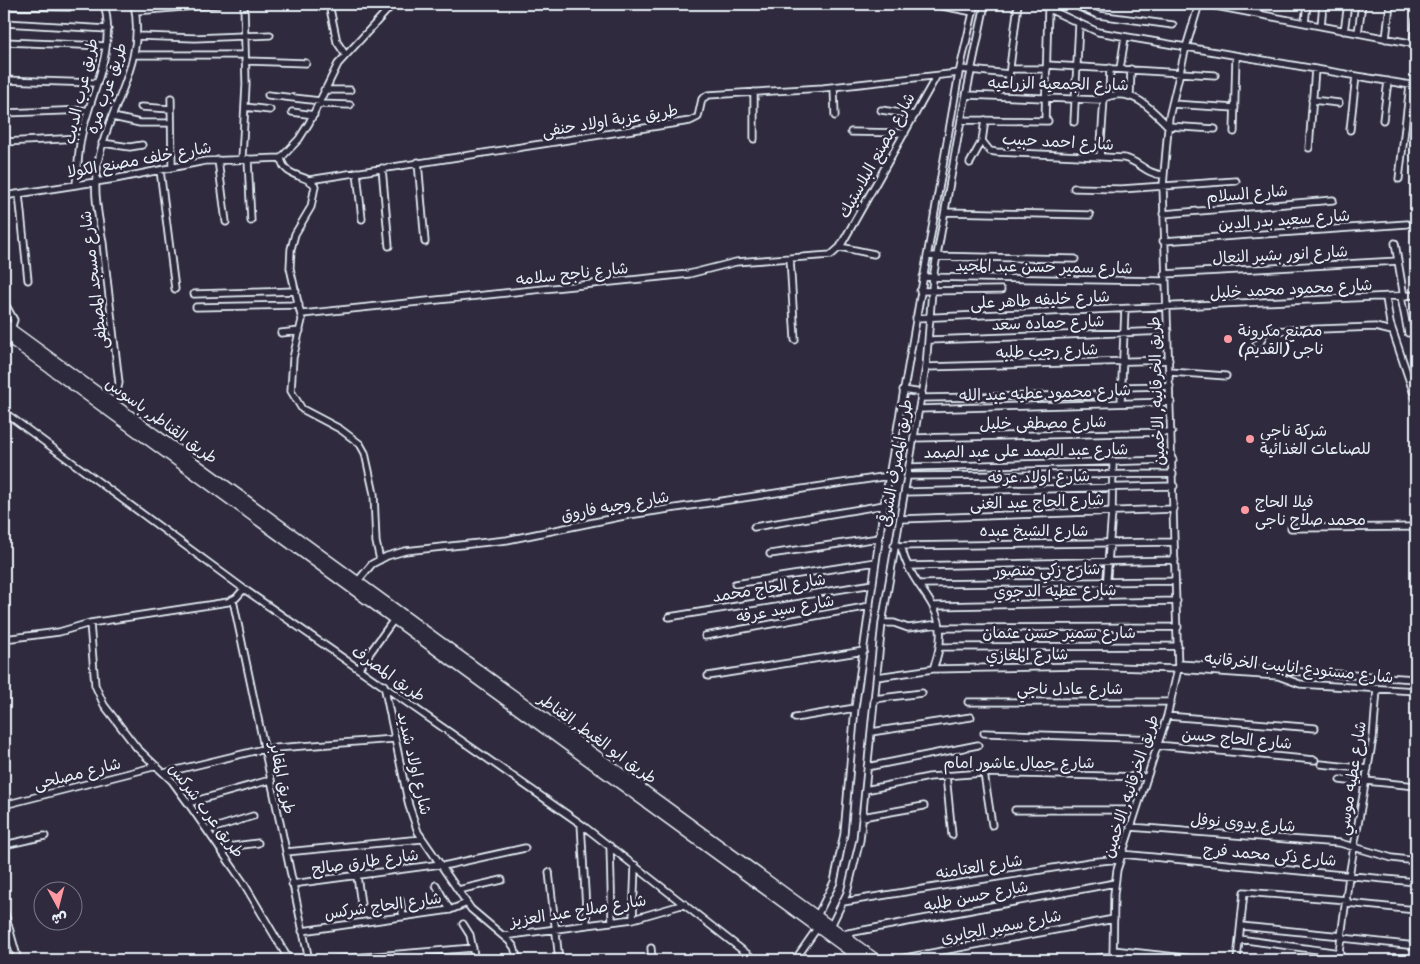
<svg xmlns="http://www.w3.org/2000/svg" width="1420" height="964" font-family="Sriracha,'Playpen Sans Arabic',sans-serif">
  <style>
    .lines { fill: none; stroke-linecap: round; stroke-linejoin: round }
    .street-casing { stroke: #e8f1f8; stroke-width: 9 }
    .secondary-casing { stroke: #e8f1f8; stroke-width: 12 }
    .street { stroke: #2f2a3d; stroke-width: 5.5 }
    .secondary { stroke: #2f2a3d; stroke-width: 9 }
    .poi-dot { fill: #ff9aa2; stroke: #2f2a3d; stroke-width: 2 }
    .labels { text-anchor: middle; stroke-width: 5; stroke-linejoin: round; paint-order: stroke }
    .street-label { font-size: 16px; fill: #e8f1f8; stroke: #2f2a3d }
    .poi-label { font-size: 16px; fill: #e8f1f8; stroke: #2f2a3d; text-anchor: start }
  </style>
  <rect width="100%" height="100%" fill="#2f2a3d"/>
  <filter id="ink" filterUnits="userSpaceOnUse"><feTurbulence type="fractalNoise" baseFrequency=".02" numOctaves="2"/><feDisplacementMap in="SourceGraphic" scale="10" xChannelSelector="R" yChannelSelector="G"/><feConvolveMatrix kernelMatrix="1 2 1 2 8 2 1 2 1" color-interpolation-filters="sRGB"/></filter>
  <g filter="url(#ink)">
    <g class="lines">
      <g class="street-casing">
        <path id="street" d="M329 4 337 42 345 54
          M932 4 973 12
          M1038 4 1098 32 1186 47 1199 4
          M1072 4 1098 15 1173 25
          M1205 4 1410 43 1413 42 1416 20
          M4 6 69 7
          M136 11 219 4
          M4 23 108 29
          M1305 23 1307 4
          M1321 26 1323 4
          M1344 31 1348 4
          M1358 33 1362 4
          M138 36 195 38 270 35
          M1386 39 1390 4
          M4 42 106 46
          M134 55H244
          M245 61 306 63
          M1047 65 1215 75
          M960 69 1009 74
          M1010 69H1047
          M1120 69 1125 37
          M4 80 96 83
          M1008 83 1018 4
          M834 87 835 116
          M324 90H350
          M754 92V139
          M268 95 320 101
          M966 95 1099 100C1103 99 1106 97 1110 96 1135 89 1153 111 1168 126L1215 129
          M1109 96 1110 68
          M1130 96 1131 69
          M171 98 172 167
          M1312 100 1339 103
          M319 104 350 105
          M1172 104 1235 108
          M141 107 171 109
          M245 107 270 110
          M881 110 915 115
          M292 112 314 115
          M4 113 88 110
          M113 117 140 123H171
          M961 120 1048 121
          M1383 120 1388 81
          M1045 121 1048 8
          M1074 122 1079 24
          M1350 130 1356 76
          M851 132 905 133
          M1234 132 1236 56
          M982 141 990 151 996 152 1124 158C1139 161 1146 174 1163 175
          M4 142 81 138
          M102 143 130 147 142 145
          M1309 148 1315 69
          M1100 157 1104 99
          M242 158 246 85 244 4
          M281 158C284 179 309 174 315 186L311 207 295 234 291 249 290 268 302 320 293 358 291 391 302 409 340 429 360 444 365 453 374 494 376 542 380 560
          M281 158 299 139 309 123 338 64 393 4
          M248 159 251 221
          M218 160 226 222
          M418 162 425 242
          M970 163 982 141 985 120
          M382 168 389 246
          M160 170 175 289
          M357 172 362 219
          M1399 179 1410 85
          M309 180 690 121 698 117 702 99 708 95 823 88 959 73
          M76 184C78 169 78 153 81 138 90 94 117 50 104 4
          M1074 188 1121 189 1236 181
          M19 194 28 280
          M4 196 115 179 205 161 281 158
          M945 212 1090 215
          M1163 214 1333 200
          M1163 241 1407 224
          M1395 243 1404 297
          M840 247 874 254
          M927 256 1075 259
          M790 258 795 340
          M1164 274 1398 261
          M923 277 1165 281
          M920 291 1001 290
          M194 294 296 291
          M1401 297 1408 333
          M1386 298 1390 323 1416 400
          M4 302 14 320 11 329
          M196 307 299 305
          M302 314 689 274 736 262 831 255 840 247 936 77
          M916 318 1416 295
          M281 333 300 331
          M929 340 1168 331
          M1256 344 1260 343 1265 331 1375 327 1392 331
          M926 367 1169 360
          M1170 372 1226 376
          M1121 387 1170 386
          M903 390 922 393
          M921 398 1093 395
          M114 403 119 383C114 337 108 290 103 243 100 223 94 200 96 179 100 116 148 69 134 4
          M1121 403 1125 309
          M919 409 1171 402
          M4 412 244 589 581 824 755 960
          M914 438 1172 432
          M910 467 1173 460
          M908 476 1173 474
          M905 492 1174 486
          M901 519 1174 509
          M754 527 884 505
          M1291 528 1416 527
          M894 546 1174 542
          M901 546C913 598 958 605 933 669
          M770 554 879 538
          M908 566 1175 560
          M357 582 372 564 387 556 405 551 507 540 629 515 889 476
          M735 584 876 562
          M920 584 1175 581
          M233 600 309 960
          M1105 602 1112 512 1113 463
          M934 606 1177 601
          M669 617 873 584
          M90 623 95 685 104 705 137 748 172 781 188 803 243 882 289 960
          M882 623H894L908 628 939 624
          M940 628 1178 627
          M705 636 870 606
          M4 639 59 632 90 623 228 602 236 598 244 589
          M939 647 1178 646
          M1178 664 1416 679
          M359 668 395 618
          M708 676 864 651
          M877 677 933 669 1084 666 1178 669 1278 676 1300 684 1416 691
          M384 685 409 806 418 832 471 909 509 941 514 947 518 960
          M874 699 922 693
          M968 702H1171
          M1167 716 1315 728
          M795 718 855 708
          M871 732 971 717
          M984 733 1159 739
          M1157 745 1315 760
          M1321 764 1368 769
          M867 767 978 745
          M164 773 263 749 394 739
          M984 773 992 825
          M946 775 952 835
          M1340 780 1365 783
          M1366 781 1416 786
          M865 790 929 777 984 773 1146 777
          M188 803 270 780
          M4 805 157 766
          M1015 810H1135
          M862 817 924 806
          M581 824 587 925
          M1130 827 1340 843 1392 858 1416 861
          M208 830 253 816
          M4 845 45 836
          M610 846 612 922
          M219 848 258 843
          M286 852 422 839
          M1121 854 1416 882
          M443 866 525 848
          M549 872 559 960
          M357 876 361 904
          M292 884 441 864
          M436 885 450 910
          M458 890 502 880
          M400 900 403 917
          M843 902 1090 862 1120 859
          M1347 903 1416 910
          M4 910 18 960
          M817 916 834 882 844 834 855 708 884 505 959 73 975 4
          M633 919 635 865
          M463 924 470 935 475 960
          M831 926 847 893 860 840 882 623 926 367 933 278 961 120 985 4
          M1241 926 1342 936
          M302 931 450 910 467 903
          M843 934 1115 883
          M503 936 633 919 685 904
          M1342 938 1416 946
          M1239 939 1340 953
          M651 948 652 960
          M1113 950 1203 960
          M443 959V960
          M327 960 473 948
          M795 960 818 927
          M894 960 1114 919
          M1083 960 1113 956
          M1113 960 1114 894 1117 870 1167 716 1178 669 1163 186 1169 117 1186 47 1416 86
          M1237 960 1244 892 1347 900
          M1338 960 1349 876 1373 738 1377 689"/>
      </g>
      <g class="secondary-casing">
        <path id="secondary" d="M4 324 877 960
          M4 335 862 960"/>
      </g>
      <use href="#street" class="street"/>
      <use href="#secondary" class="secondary"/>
    </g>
  </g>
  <g class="poi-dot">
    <circle cx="1228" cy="339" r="5"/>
    <circle cx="1250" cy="439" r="5"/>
    <circle cx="1245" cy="510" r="5"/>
  </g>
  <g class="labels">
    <g class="street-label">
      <text transform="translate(1058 83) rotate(1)" y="6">شارع الجمعيه الزراعيه</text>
      <text transform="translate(106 88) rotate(-71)" y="6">طريق عرب مره</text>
      <text transform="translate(80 91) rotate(-77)" y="6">طريق عرب الديب</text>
      <text transform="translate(610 120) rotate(-9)" y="6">طريق عزبة اولاد حنفى</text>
      <text transform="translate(1058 141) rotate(3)" y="6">شارع احمد حبيب</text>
      <text transform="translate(876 155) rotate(-61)" y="6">شارع مصنع البلاستيك</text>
      <text transform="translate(139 159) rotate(-10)" y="6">شارع خلف مصنع الكولا</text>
      <text transform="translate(1247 193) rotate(-5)" y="6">شارع السلام</text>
      <text transform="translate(1284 219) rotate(-4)" y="6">شارع سعيد بدر الدين</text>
      <text transform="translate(1280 254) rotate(-3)" y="6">شارع انور بشير النعال</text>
      <text transform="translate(1044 266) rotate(1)" y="6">شارع سمير حسن عبد المجيد</text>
      <text transform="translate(572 273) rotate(-6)" y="6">شارع ناجح سلامه</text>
      <text transform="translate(93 280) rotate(-97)" y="6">شارع مسجد المصطفى</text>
      <text transform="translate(1291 288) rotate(-3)" y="6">شارع محمود محمد خليل</text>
      <text transform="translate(1040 299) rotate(-3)" y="6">شارع خليفه طاهر على</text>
      <text transform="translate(1048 322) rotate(-2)" y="6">شارع حماده سعد</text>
      <text transform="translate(1047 350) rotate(-2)" y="6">شارع رجب طلبه</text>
      <text transform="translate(1156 391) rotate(-92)" y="6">طريق الخرقانيه, الاخمين</text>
      <text transform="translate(1045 392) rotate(-2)" y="6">شارع محمود عطيه عبد الله</text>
      <text transform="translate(162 420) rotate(36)" y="6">طريق القناطر, باسوس</text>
      <text transform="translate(1043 422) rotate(-1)" y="6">شارع مصطفى خليل</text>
      <text transform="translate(1026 450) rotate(-1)" y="6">شارع عبد الصمد على عبد الصمد</text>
      <text transform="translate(895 463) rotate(-80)" y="6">طريق المصرف الشرقى</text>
      <text transform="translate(1039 476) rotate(-1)" y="6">شارع اولاد عرفه</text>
      <text transform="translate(1037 501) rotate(-2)" y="6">شارع الحاج عبد الغنى</text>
      <text transform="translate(615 505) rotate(-10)" y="6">شارع وجيه فاروق</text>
      <text x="1034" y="536">شارع الشيخ عبده</text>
      <text transform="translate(1047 569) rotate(-1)" y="6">شارع زكي منصور</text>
      <text transform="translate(769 587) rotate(-9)" y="6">شارع الحاج محمد</text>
      <text transform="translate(1055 590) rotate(-1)" y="6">شارع عطيه الدجوي</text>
      <text transform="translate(785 608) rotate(-10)" y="6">شارع سيد عرفه</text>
      <text x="1059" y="638">شارع سمير حسن عثمان</text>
      <text transform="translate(1027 654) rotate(-1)" y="6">شارع المغازي</text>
      <text transform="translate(1299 667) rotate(6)" y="6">شارع مستودع انابيب الخرقانيه</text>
      <text transform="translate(389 673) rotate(35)" y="6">طريق المصرف</text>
      <text x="1070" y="694">شارع عادل ناجي</text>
      <text transform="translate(598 738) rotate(36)" y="6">طريق ابو الغيط, القناطر</text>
      <text transform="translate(1237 738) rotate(5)" y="6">شارع الحاج حسن</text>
      <text x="1019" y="768">شارع جمال عاشور امام</text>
      <text transform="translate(415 763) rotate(77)" y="6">شارع اولاد شديد</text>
      <text transform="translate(77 773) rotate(-14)" y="6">شارع مصلحى</text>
      <text transform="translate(283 778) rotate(78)" y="6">طريق المقابر</text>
      <text transform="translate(1351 778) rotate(-81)" y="6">شارع عطيه موسي</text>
      <text transform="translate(1130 786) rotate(-72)" y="6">طريق الخرقانيه, الاخمين</text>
      <text transform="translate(207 810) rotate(53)" y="6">طريق عرب شركس</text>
      <text transform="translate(1243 822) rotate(4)" y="6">شارع بدوى نوفل</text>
      <text transform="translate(1270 854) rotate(5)" y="6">شارع ذكى محمد فرج</text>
      <text transform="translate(365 861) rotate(-8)" y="6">شارع طارق صالح</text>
      <text transform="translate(979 866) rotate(-9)" y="6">شارع العتامنه</text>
      <text transform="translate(976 895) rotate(-11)" y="6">شارع حسن طلبه</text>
      <text transform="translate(383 905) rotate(-8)" y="6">شارع الحاج شركس</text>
      <text transform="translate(578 910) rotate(-9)" y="6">شارع صلاح عبد العزيز</text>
      <text transform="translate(1001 926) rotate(-11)" y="6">شارع سمير الجابرى</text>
    </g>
    <g class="poi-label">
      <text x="1238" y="336">مصنع مكرونة<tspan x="1238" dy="18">ناجى (القديم)</tspan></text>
      <text x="1260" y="436">شركة ناجى<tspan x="1260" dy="18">للصناعات الغذائية</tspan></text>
      <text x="1255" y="507">فيلا الحاج<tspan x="1255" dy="18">محمد صلاح ناجى</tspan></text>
    </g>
  </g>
  <rect width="1420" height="964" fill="none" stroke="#2f2a3d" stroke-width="20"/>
  <rect x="10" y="10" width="1400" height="944" fill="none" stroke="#e8f1f8" stroke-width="2" filter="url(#ink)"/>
  <g transform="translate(58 906) rotate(173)"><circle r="24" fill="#2f2a3d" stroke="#797a88"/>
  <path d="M0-4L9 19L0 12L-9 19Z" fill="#ff9aa2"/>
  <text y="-8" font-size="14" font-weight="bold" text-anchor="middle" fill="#e8f1f8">ش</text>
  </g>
</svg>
